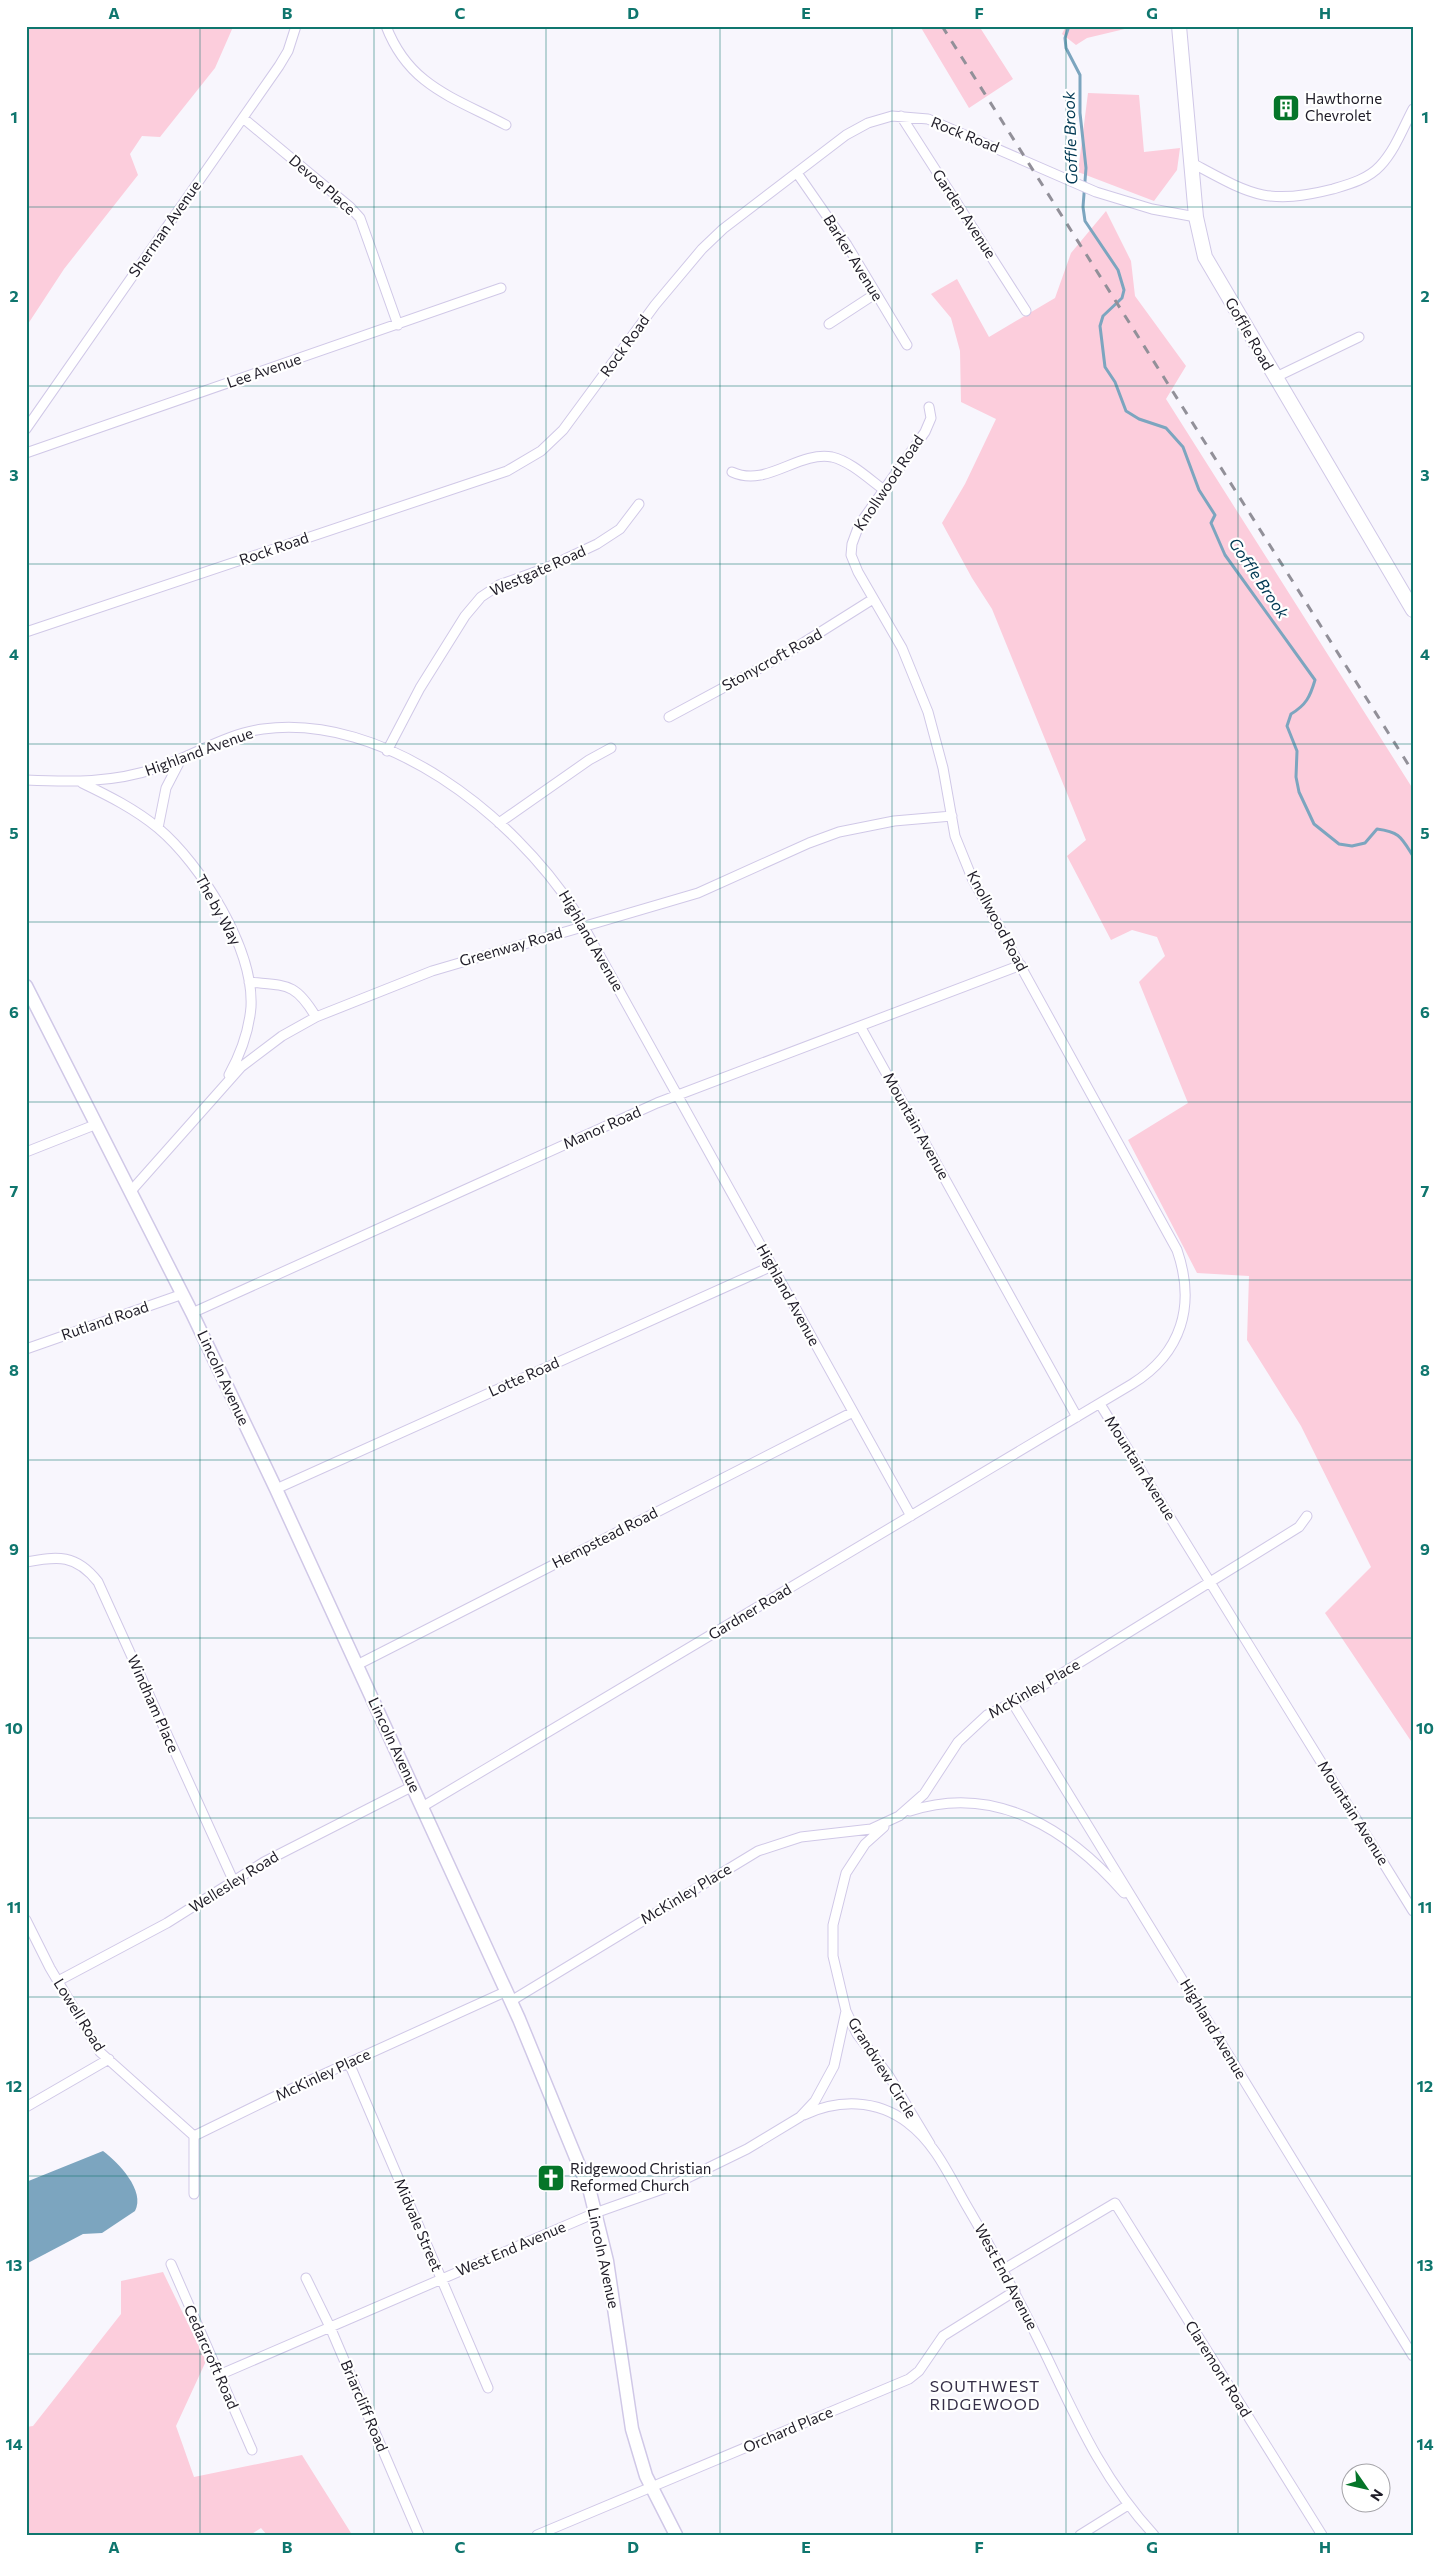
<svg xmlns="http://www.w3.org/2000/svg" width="1439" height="2561" font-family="Commissioner,sans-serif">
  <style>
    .green { fill: #fccddc }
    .water { fill: #7ca5bf }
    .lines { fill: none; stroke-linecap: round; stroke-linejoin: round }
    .stream { stroke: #7ca5bf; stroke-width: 3 }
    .street-casing { stroke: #d0c8e7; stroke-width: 11 }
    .secondary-casing { stroke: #d0c8e7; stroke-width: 15 }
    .primary-casing { stroke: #d0c8e7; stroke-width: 16 }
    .street { stroke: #fff; stroke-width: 9 }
    .secondary { stroke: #fff; stroke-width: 12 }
    .primary { stroke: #fff; stroke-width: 14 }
    .rail { stroke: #929099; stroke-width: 3; stroke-dasharray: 9 9; stroke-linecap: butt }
    .grid { fill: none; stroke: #0f766e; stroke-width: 1; stroke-opacity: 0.55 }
    .labels { text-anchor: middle; stroke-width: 4.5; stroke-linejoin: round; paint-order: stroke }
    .poi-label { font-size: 15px; fill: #1f1c27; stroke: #fff; text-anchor: start }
    .street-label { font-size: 15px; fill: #1f1c27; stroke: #fff }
    .water-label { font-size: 16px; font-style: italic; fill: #003853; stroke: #fff }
    .neighbourhood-label { font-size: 16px; letter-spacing: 1px; fill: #362f47; stroke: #fff }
    .neatline { fill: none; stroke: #0f766e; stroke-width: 2 }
    .grid-label { font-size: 16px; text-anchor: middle; font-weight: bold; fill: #0f766e }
  </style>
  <rect width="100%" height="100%" fill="#f8f6fd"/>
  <path class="green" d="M26 26 233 27 215 68 160 137 142 136 130 154 138 175 64 269 26 327Z
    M920 26H979L1013 79 969 108Z
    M1066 26H1133V27L1087 38 1076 45 1062 34Z
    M1088 93 1139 95 1144 152 1180 148 1177 170 1154 201 1078 172Z
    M1106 211 1131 261 1135 296 1186 366 1166 399 1413 789V1744L1325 1613 1371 1567 1301 1426 1247 1340 1249 1276 1197 1273 1128 1140 1188 1103 1139 982 1165 956 1157 937 1132 930 1111 940 1067 856 1086 840 992 609 972 578 942 523 965 484 996 419 961 402 960 351 951 318 931 294 957 279 989 337 1055 298 1071 253Z
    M163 2272 206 2361 176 2426 194 2477 302 2455 351 2533 267 2535 261 2528 250 2535H26V2427L33 2426 121 2314V2281Z"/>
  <path class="water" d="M103 2151C118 2162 146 2191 135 2211L102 2233 83 2234 26 2264V2182Z"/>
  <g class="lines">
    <path class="stream" d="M1069 26 1065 38 1066 48 1080 75V113L1086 168 1083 207 1085 221 1118 270 1124 290 1122 298 1103 316 1100 326 1105 367 1115 382 1126 411 1139 419 1166 428 1183 447 1199 490 1215 515 1211 523 1225 555 1315 680C1310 697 1306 705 1291 714L1287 726 1297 751 1296 777 1299 792 1314 824 1339 844 1352 846 1365 843 1377 829C1400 832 1401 837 1413 856"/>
    <g class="street-casing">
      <path id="street" d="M386 26C409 86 453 97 506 125
        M901 116 1026 311
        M243 118 350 207 360 218 398 325
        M1192 163C1250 194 1266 206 1333 189 1350 184 1368 179 1380 166 1395 150 1403 128 1413 109
        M797 173 847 245 907 345
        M829 324 875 294
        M1274 378 1359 337
        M26 429 279 66 288 51 296 26
        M26 453 501 288
        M732 472C767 488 797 451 832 457 850 461 869 479 884 490
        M26 632 507 471 541 451 563 430 655 305 702 249 723 229 846 135 868 123 892 116 928 119 1096 192 1152 209 1196 217
        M669 717 784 655 873 599
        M387 751 420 688 465 616 481 597 499 585 546 568 597 544 620 529 639 504
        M26 780C71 782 113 783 157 768 193 756 225 734 263 729 384 713 513 815 575 911L911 1516
        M82 783C109 796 135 809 158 828 201 864 254 949 251 1007 249 1030 240 1055 229 1075
        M499 823 589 760 611 748
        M158 828 166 788 181 759
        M249 982C287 986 295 982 316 1017
        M860 1026 1077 1417
        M26 1152 97 1124
        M131 1191 241 1067 282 1036 316 1017 432 971 698 893 809 843 839 832 894 821 952 816
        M192 1313 657 1103 1021 965
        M26 1349 183 1294
        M1100 1404 1413 1911
        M276 1489 772 1266
        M26 1562C58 1556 76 1554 98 1582L233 1880
        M357 1665 853 1412
        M1012 1702 1413 2356
        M422 1807 1132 1384C1182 1353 1196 1305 1177 1250L972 878 955 836 943 768 928 712 902 648 858 572 851 555 852 544 859 525 925 432 931 418 929 407
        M910 1811C996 1783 1069 1830 1124 1893
        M884 1827 865 1844 846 1873 833 1925V1956L846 2011 857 2034 889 2076 930 2144
        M26 1920 50 1968 100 2052 194 2136
        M58 1981 167 1923 264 1862 413 1786
        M511 2001 758 1851 801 1837 871 1829 899 1816 924 1794 958 1742 987 1715 1024 1697 1299 1527 1307 1516
        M349 2063 488 2388
        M26 2107 109 2059
        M804 2115C838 2099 877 2099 908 2123 934 2142 949 2175 965 2203 994 2252 1020 2302 1045 2353 1077 2420 1103 2480 1154 2535
        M194 2136 280 2094 507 1991
        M194 2194V2136
        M171 2264 252 2450
        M1004 2269 1115 2203 1322 2535
        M306 2278 330 2327 419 2535
        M219 2375 595 2213 671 2186 747 2149 800 2117 815 2101 834 2066 846 2011
        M537 2535 909 2379 919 2371 943 2336 1015 2291
        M1080 2535 1128 2505"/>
    </g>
    <g class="secondary-casing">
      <path id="secondary" d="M26 986 192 1313 276 1489 519 2019 590 2192 607 2261 632 2429 646 2476 676 2535"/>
    </g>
    <g class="primary-casing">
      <path id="primary" d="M1179 26 1196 217 1205 257 1413 610"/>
    </g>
    <use href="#street" class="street"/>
    <use href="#secondary" class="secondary"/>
    <use href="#primary" class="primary"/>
    <path class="rail" d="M942 26 1413 772"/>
  </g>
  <path class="grid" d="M200 26V2535M374 26V2535M546 26V2535M720 26V2535M892 26V2535M1066 26V2535M1238 26V2535M26 207H1413M26 386H1413M26 564H1413M26 744H1413M26 922H1413M26 1102H1413M26 1280H1413M26 1460H1413M26 1638H1413M26 1818H1413M26 1997H1413M26 2176H1413M26 2354H1413"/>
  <defs>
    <g id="building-square" transform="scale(1.4375)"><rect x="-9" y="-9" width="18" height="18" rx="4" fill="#057529" stroke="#fff"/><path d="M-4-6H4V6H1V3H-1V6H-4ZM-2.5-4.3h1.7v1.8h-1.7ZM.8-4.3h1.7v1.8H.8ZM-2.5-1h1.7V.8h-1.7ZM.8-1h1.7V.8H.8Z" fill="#fff"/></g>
    <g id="church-square" transform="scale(1.4375)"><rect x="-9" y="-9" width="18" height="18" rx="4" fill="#057529" stroke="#fff"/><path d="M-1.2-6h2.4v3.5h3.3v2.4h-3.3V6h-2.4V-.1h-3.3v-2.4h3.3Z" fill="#fff"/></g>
  </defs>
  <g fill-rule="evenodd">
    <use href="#building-square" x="1286" y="108"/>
    <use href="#church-square" x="551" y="2178"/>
  </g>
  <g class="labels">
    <g class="poi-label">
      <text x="1305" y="104">Hawthorne<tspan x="1305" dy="17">Chevrolet</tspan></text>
      <text x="570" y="2174">Ridgewood Christian<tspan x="570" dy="17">Reformed Church</tspan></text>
    </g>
    <g class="street-label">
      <text transform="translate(965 135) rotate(22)" y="5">Rock Road</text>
      <text transform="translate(322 185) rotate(41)" y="5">Devoe Place</text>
      <text transform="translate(964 214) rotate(57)" y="5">Garden Avenue</text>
      <text transform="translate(165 229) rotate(-55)" y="5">Sherman Avenue</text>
      <text transform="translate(853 258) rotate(58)" y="5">Barker Avenue</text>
      <text transform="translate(1249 334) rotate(60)" y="5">Goffle Road</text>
      <text transform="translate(625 346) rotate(-54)" y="5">Rock Road</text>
      <text transform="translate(264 371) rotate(-19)" y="5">Lee Avenue</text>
      <text transform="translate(889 483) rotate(-56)" y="5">Knollwood Road</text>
      <text transform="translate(274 549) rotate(-19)" y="5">Rock Road</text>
      <text transform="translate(538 571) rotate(-24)" y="5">Westgate Road</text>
      <text transform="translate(772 660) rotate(-29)" y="5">Stonycroft Road</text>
      <text transform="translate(199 752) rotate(-20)" y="5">Highland Avenue</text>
      <text transform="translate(218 910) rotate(61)" y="5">The by Way</text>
      <text transform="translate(997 921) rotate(62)" y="5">Knollwood Road</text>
      <text transform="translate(591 941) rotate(60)" y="5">Highland Avenue</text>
      <text transform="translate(511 947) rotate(-16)" y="5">Greenway Road</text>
      <text transform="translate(916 1126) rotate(61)" y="5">Mountain Avenue</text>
      <text transform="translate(602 1128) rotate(-24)" y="5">Manor Road</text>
      <text transform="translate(788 1295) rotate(61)" y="5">Highland Avenue</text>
      <text transform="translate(105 1321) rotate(-19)" y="5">Rutland Road</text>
      <text transform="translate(524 1377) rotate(-24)" y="5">Lotte Road</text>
      <text transform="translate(223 1378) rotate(65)" y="5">Lincoln Avenue</text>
      <text transform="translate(1140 1468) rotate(58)" y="5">Mountain Avenue</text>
      <text transform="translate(605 1538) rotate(-27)" y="5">Hempstead Road</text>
      <text transform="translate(750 1612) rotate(-31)" y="5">Gardner Road</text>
      <text transform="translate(1034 1689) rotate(-30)" y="5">McKinley Place</text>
      <text transform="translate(153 1704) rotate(66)" y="5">Windham Place</text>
      <text transform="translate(394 1745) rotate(65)" y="5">Lincoln Avenue</text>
      <text transform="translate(1353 1813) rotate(58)" y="5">Mountain Avenue</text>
      <text transform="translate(234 1882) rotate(-32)" y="5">Wellesley Road</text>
      <text transform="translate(686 1894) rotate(-31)" y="5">McKinley Place</text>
      <text transform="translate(79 2015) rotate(58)" y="5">Lowell Road</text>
      <text transform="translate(1213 2029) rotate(59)" y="5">Highland Avenue</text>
      <text transform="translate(882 2068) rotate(58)" y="5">Grandview Circle</text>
      <text transform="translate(323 2075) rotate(-25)" y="5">McKinley Place</text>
      <text transform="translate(418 2225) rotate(67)" y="5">Midvale Street</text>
      <text transform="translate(511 2249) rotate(-23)" y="5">West End Avenue</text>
      <text transform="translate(603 2258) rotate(78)" y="5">Lincoln Avenue</text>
      <text transform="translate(1006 2277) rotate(62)" y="5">West End Avenue</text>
      <text transform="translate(211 2357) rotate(66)" y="5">Cedarcroft Road</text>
      <text transform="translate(1218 2369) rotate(58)" y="5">Claremont Road</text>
      <text transform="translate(364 2406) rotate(67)" y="5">Briarcliff Road</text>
      <text transform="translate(788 2430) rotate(-23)" y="5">Orchard Place</text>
    </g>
    <g class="water-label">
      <text transform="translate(1070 138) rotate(-92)" y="6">Goffle Brook</text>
      <text transform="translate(1259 578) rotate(56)" y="6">Goffle Brook</text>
    </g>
    <g class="neighbourhood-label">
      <text x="985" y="2392">SOUTHWEST<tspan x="985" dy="18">RIDGEWOOD</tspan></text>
    </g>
  </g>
  <rect width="1439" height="2561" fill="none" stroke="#ffffff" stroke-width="55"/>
  <g transform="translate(1366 2488) rotate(124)"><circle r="24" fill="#ffffff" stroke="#a5a4a9"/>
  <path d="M0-4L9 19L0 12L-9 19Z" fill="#057529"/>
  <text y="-8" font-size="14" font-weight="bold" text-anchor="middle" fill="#1f1c27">N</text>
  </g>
  <rect x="28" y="28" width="1384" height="2506" class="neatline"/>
  <g class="grid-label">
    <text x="114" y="19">A</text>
    <text x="287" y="19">B</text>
    <text x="460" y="19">C</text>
    <text x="633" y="19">D</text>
    <text x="806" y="19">E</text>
    <text x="979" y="19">F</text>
    <text x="1152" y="19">G</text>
    <text x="1325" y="19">H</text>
    <text x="14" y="123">1</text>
    <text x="1425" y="123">1</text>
    <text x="14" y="302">2</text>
    <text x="1425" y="302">2</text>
    <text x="14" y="481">3</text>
    <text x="1425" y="481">3</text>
    <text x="14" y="660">4</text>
    <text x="1425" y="660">4</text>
    <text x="14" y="839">5</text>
    <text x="1425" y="839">5</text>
    <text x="14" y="1018">6</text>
    <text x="1425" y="1018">6</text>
    <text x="14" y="1197">7</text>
    <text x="1425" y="1197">7</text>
    <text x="14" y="1376">8</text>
    <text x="1425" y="1376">8</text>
    <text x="14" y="1555">9</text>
    <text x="1425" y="1555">9</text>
    <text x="14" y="1734">10</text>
    <text x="1425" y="1734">10</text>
    <text x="14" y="1913">11</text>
    <text x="1425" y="1913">11</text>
    <text x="14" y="2092">12</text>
    <text x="1425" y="2092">12</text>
    <text x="14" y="2271">13</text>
    <text x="1425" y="2271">13</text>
    <text x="14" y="2450">14</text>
    <text x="1425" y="2450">14</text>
    <text x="114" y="2553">A</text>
    <text x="287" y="2553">B</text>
    <text x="460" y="2553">C</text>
    <text x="633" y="2553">D</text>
    <text x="806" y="2553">E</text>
    <text x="979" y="2553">F</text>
    <text x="1152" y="2553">G</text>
    <text x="1325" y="2553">H</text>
  </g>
</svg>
